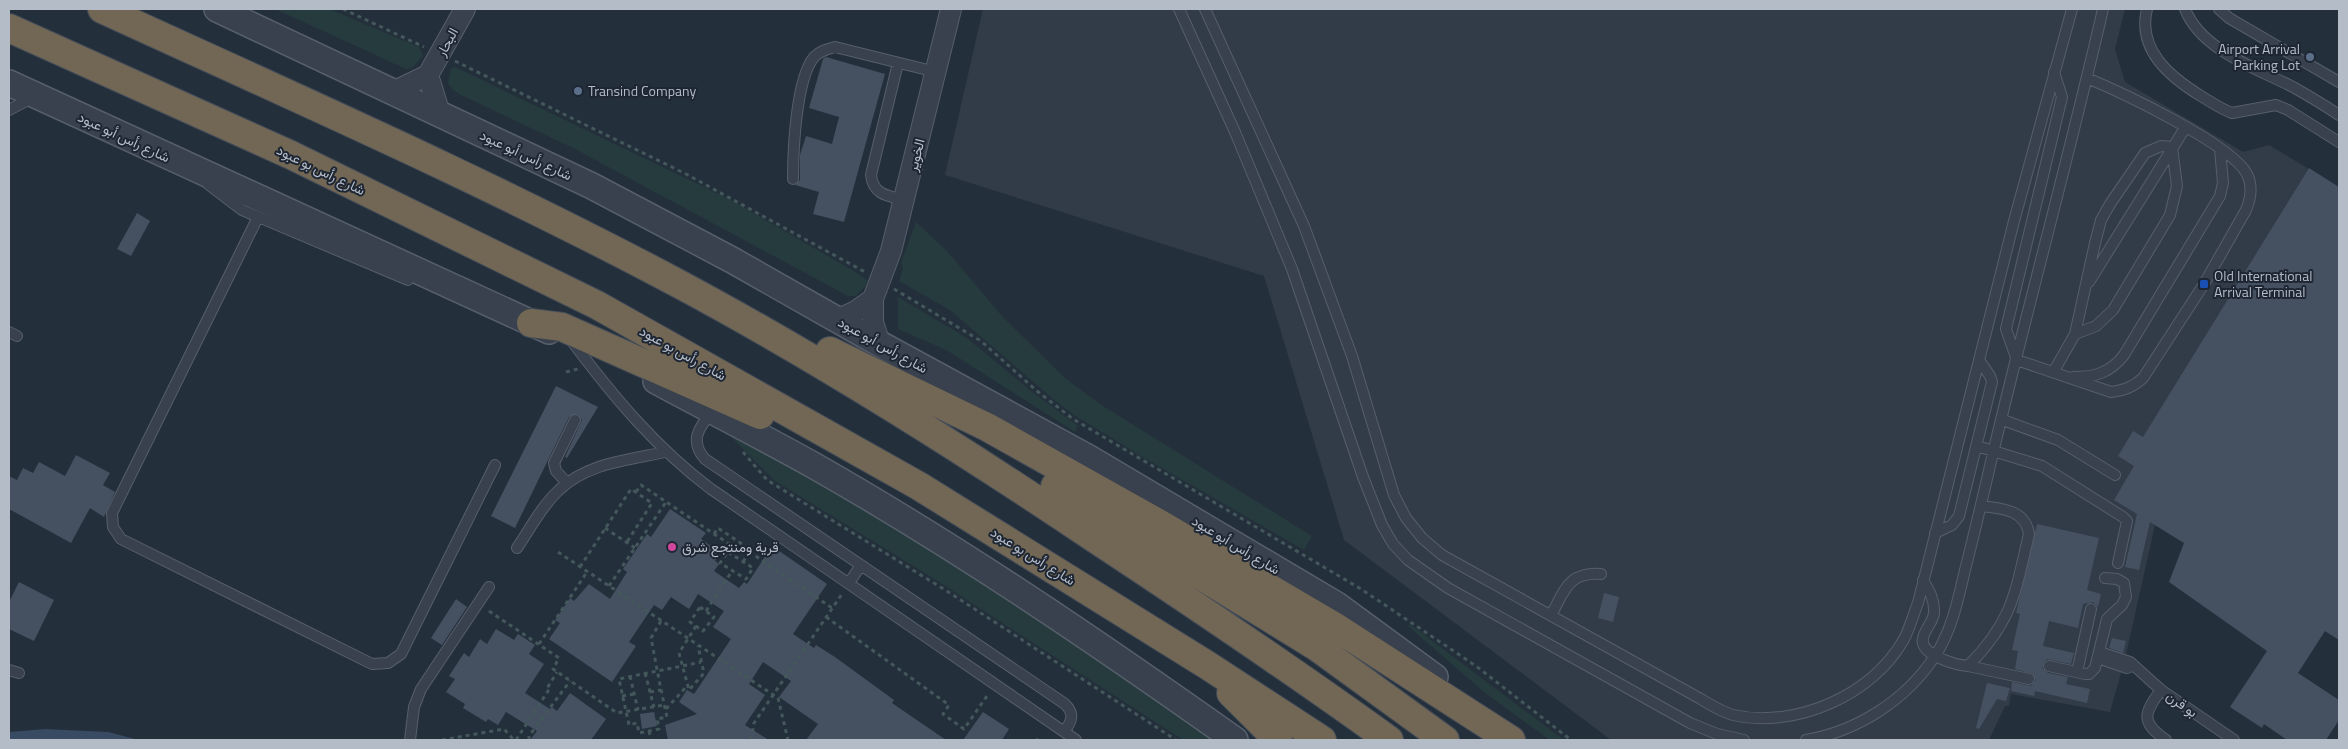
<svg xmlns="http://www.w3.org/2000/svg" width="2348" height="749" font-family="'Titillium Web',Vazirmatn,sans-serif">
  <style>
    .airport { fill: #323c49 }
    .green { fill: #263b3d }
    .water { fill: #394a63 }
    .building { fill: #455160 }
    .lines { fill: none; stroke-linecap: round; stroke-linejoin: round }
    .service-casing { stroke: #565f6b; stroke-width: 12 }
    .minor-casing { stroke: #565f6b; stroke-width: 22 }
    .tertiary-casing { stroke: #565f6b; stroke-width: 28 }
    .motorway-casing { stroke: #434c58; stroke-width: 30 }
    .path { stroke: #44585b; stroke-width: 3; stroke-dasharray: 4 4; stroke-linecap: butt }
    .service { stroke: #38414d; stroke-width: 10 }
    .minor { stroke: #38414d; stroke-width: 20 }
    .tertiary { stroke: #38414d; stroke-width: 25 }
    .motorway { stroke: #726755; stroke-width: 28 }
    .service-dot { fill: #5c6f8a; stroke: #1d2632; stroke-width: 2 }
    .transit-dot { fill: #1a4fb4; stroke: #1d2632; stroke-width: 2 }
    .hotel-dot { fill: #d1479c; stroke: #1d2632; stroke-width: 2 }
    .labels { text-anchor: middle; stroke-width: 4; stroke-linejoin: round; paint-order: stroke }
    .street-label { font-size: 14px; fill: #b4bcc8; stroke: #1d2632 }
    .poi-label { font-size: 14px; fill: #b4bcc8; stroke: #1d2632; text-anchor: start }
  </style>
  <rect width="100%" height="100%" fill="#242f3c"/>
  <path class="airport" d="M983 9H2125L2115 49 2125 82 2243 152 2269 145 2339 187V640L2155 525 2125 659 2110 712 2011 694 2009 706H2005L1989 740H1611L1344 540 1264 276 945 175Z"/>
  <path class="green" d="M275 9H329L419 47 423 56 412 68 406 69Z
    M455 67 731 200 859 274 867 280 866 285 856 296H848L573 148 459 94 453 90 448 83 451 68Z
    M916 222 947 251 1002 316 1065 378 1100 404 1312 536 1304 550 1141 456 1074 415 1053 399 950 310 899 281 903 269 901 263Z
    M898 297 967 338 1031 391 1078 426 1075 432 948 351 898 329Z
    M725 431H728L891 525 970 574 1216 740H1183L936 580 775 481Z
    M1410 624 1564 740H1550L1518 717 1484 692 1408 626Z"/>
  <path class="water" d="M45 729 108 732 139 740H9V732Z"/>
  <path class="building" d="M826 57 885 74 844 222 813 214 819 192 795 185 800 180V155L806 136 832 144 839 117 809 108 823 59Z
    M2309 168 2339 187V640L2325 631 2298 673 2339 700V720L2326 740H2287L2264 724 2262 728 2230 707 2267 651 2169 582 2184 543 2150 522 2139 570 2125 567 2137 514 2114 500 2134 466 2118 456 2133 431 2143 437Z
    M137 213 150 221 131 256 117 249Z
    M556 386 598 407 567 458 565 457 582 420 578 414 569 417 515 528 491 516Z
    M76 455 110 473 103 485 115 492 104 517 90 508 71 543 9 509V476L17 480 23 468 33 473 39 462 65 476Z
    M670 509 706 533 701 539 721 553 715 561 719 564 714 571 739 588 744 582 747 584 772 546 827 584 793 634 814 648 816 645 835 657 894 700 892 703 946 740H806L818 724 779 697 791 681 763 662 749 684 765 695 745 725 769 740H668L665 725 697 714 679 702 687 690 694 694 731 639 713 627 724 611 698 594 689 609 671 597 662 610 654 605 629 642 636 646 612 682 549 639 560 623 555 620 570 598 574 601 589 584 610 599 627 572 623 569 647 534 651 537Z
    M2037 524 2099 538 2087 590 2101 594 2098 607 2093 602 2083 604 2078 628 2049 621 2043 646 2074 653 2071 664 2047 659 2044 662 2042 668 2048 673 2068 677 2066 684 2090 689 2087 703 2035 691 2034 696 2011 691 2012 682 2031 686 2036 680 2033 674 2015 669 2018 651 2012 650 2020 614 2016 613Z
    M19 582 54 600 34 641 9 629V602Z
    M1604 593 1619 597 1613 622 1598 618Z
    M456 599 467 607 442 645 431 638Z
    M496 629 514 640 518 634 535 645 529 654 544 664 525 693 550 709 552 707 557 711 570 693 606 719 591 740H530L537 731 506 712 498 725 488 719 486 722 463 708 465 704 446 692 455 679 449 676 464 653 469 657 480 639 487 644Z
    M2112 638 2126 641 2123 653 2109 648Z
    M1987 683 2010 688 2006 701 1997 699 1979 729 1976 728Z
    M654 712 657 726 642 729 640 714Z
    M983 712 1009 729 1002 740H963Z"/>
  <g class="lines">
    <g class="service-casing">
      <path id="service" d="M1179 9 1235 132 1292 269 1363 477 1382 525 1393 544 1408 560 1448 588 1690 723 1717 734 1744 740
        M1205 9 1304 226 1352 356 1394 495 1406 518 1422 538 1442 555 1699 698C1709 704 1722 712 1733 715 1796 729 1873 695 1904 639 1910 628 1913 615 1918 603L2014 221 2072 9
        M2147 9C2137 50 2170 77 2201 96 2211 102 2221 109 2232 113L2276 105 2288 110 2339 142
        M2185 9C2201 50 2256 68 2293 87 2309 96 2324 105 2339 115
        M2219 9 2229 18 2339 82
        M898 63 871 175C873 195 888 196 905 200
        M2054 72 2062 97 2006 329 2017 360 2111 392C2125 390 2133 387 2143 378L2204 284 2246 210C2251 198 2253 186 2247 174 2231 144 2121 92 2087 78
        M9 110 32 98
        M793 179C793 150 796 79 814 57 820 51 827 49 835 47L936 72
        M208 184 242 210 408 280
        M258 217 112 513 113 527 121 539 372 664 388 663 401 654 495 465
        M2089 282 2185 128
        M9 332 17 336
        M571 340C612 395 656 448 711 489L1076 740
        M2054 371 2075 334 2095 243 2101 220 2110 204 2145 153 2161 146 2172 147 2177 186 2170 215 2113 310 2096 326 2075 334
        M2073 377C2095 377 2110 373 2124 355L2220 196 2223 183 2220 149
        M712 412C699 427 689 441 705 459L1065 704C1075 714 1072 721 1064 732
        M2003 420 2058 440 2115 475
        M1977 446 2042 466 2123 517 2127 521 2118 563
        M567 483 556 471 554 463 575 420
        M1935 533 1952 525 1959 516 1992 382 1990 376 1979 360
        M517 548C530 529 541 507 558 491 586 463 629 460 665 452
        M1923 580C1929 590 1935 600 1934 613 1933 622 1925 629 1923 638 1919 655 1956 665 1968 666 2013 621 2015 593 2029 534 2025 509 2002 509 1982 506
        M849 583 861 565
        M1551 615C1565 590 1568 572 1601 574
        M2099 652 2130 662 2161 690 2234 740
        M2098 658 2127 668 2132 666
        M1968 666 2029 679
        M2049 666 2085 674H2089L2095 668 2107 619 2122 605 2126 597 2124 583 2117 579 2105 578
        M9 670 19 673
        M2077 672 2091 609
        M2161 690C2144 713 2140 722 2166 740
        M410 740 414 707 421 689 489 587
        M1806 740C1858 731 1906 700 1935 656 1952 630 1958 600 1965 570 1975 531 1984 492 1993 453 2028 305 2069 157 2103 9"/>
    </g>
    <g class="minor-casing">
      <path id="minor" d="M428 75 440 114
        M393 92 428 75 465 9
        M837 320 856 311 873 299
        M880 344 873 322V299L891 251 951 9"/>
    </g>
    <g class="tertiary-casing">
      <path id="tertiary" d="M217 9 592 186 732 260 880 344 1089 458 1217 534 1337 605 1435 677
        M9 83 549 331
        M656 381C708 409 761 436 813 465 959 548 1098 643 1235 740"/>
    </g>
    <g class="motorway-casing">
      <path id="motorway" d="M102 9C296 98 492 184 681 285 823 361 960 448 1094 538 1194 604 1292 670 1389 740
        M9 28 291 155 597 305 919 486 1207 665 1322 740
        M531 323 562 327 760 415
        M830 351 987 427 1160 524 1334 626 1511 740
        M1055 486 1317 647 1445 740
        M1231 693 1278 740"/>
    </g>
    <path class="path" d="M343 9 424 47
      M455 61 686 174 865 272
      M894 289 981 341 1037 391 1073 419 1361 589 1476 666 1571 740
      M566 372 578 369
      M743 452 767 480 950 593 1176 740
      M636 492 641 485 732 546 720 563 746 579 753 568 728 552
      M605 528 635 548
      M714 534 718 528 742 544 741 546 832 608
      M558 552 778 698 788 740
      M743 562 749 552
      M580 567 631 489 652 503 627 542
      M609 586 666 502
      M700 607 714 617 703 631 690 622Z
      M489 611 559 658 553 669 617 713 664 705
      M706 611 732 571
      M826 617 949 705 943 714 964 729 989 693
      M661 621 651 638C656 664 661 691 667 717L657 719 659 729 639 733 637 723 629 725 619 679C646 673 674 668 701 662
      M696 626 679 653 689 690 704 673 698 646
      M539 644 587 572
      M645 673 654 707
      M630 676 638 710
      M650 692 661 690
      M622 696 634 694
      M666 709 688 685
      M649 731 651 740
      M1036 739 1038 740
      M442 740 504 729 514 740
      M516 740 548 691 546 690 557 672
      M529 740V736L570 681
      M751 740 754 723 842 594"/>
    <use href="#service" class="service"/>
    <use href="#minor" class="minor"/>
    <use href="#tertiary" class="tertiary"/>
    <use href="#motorway" class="motorway"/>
  </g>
  <g class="service-dot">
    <circle cx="2310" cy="57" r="5"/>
    <circle cx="578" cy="91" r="5"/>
  </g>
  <rect class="transit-dot" x="2199" y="279" width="10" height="10" rx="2.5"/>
  <circle class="hotel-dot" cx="672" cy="547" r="5"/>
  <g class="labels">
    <g class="street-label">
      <text transform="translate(447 42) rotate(-61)" y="5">البحار</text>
      <text transform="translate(124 137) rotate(25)" y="5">شارع رأس أبو عبود</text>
      <text transform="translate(526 155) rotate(25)" y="5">شارع رأس أبو عبود</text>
      <text transform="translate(916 155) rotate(-76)" y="5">الخوير</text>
      <text transform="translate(321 170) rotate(26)" y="5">شارع رأس بو عبود</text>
      <text transform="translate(883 345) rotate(29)" y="5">شارع رأس أبو عبود</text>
      <text transform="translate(683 353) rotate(29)" y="5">شارع رأس بو عبود</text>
      <text transform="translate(1236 545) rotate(31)" y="5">شارع رأس أبو عبود</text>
      <text transform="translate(1033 556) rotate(32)" y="5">شارع رأس بو عبود</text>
      <text transform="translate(2182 704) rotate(35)" y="5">بو قرن</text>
    </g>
    <g class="poi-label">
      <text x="2300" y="54" text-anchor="end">Airport Arrival<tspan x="2300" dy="16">Parking Lot</tspan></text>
      <text x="588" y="96">Transind Company</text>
      <text x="2214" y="281">Old International<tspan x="2214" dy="16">Arrival Terminal</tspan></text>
      <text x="682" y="552">قرية ومنتجع شرق</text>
    </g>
  </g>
  <rect width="2348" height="749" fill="none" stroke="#b4bcc8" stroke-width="20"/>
</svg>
